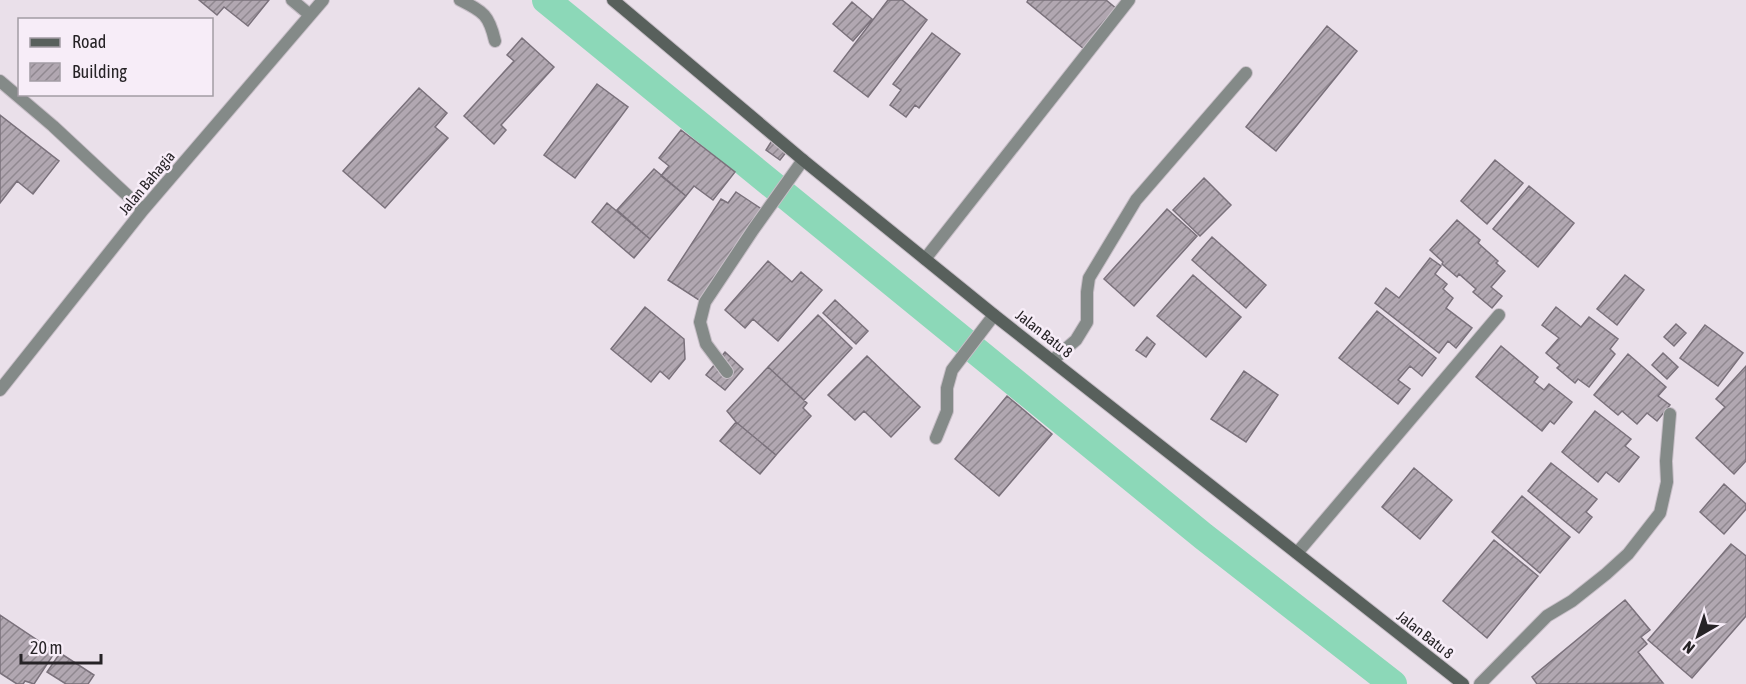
<svg xmlns="http://www.w3.org/2000/svg" width="1746" height="684" font-family="'Asap Condensed',sans-serif">
  <style>
    .lines { fill: none; stroke-linecap: round; stroke-linejoin: round }
    .canal { stroke: #8cd8b8; stroke-width: 28 }
    .building { fill: url(#building-hatch); stroke: #7a717b; stroke-width: 1.5 }
    .lane-casing { stroke: #c7bec7; stroke-width: 14 }
    .street-casing { stroke: #c7bec7; stroke-width: 14 }
    .secondary-casing { stroke: #c7bec7; stroke-width: 14 }
    .lane { stroke: #848a88; stroke-width: 12 }
    .street { stroke: #848a88; stroke-width: 12 }
    .secondary { stroke: #58605c; stroke-width: 12 }
    .labels { text-anchor: middle; stroke-width: 5; stroke-linejoin: round; paint-order: stroke }
    .street-label { font-size: 15px; fill: #262326; stroke: #f7edf8 }
  </style>
  <defs>
    <pattern id="building-hatch" width="6" height="6" patternUnits="userSpaceOnUse" patternTransform="scale(1.5)"><rect width="6" height="6" fill="#b1a7b1"/><path d="M-1 1l2-2M0 6l6-6M5 7l2-2" fill="none" stroke="#908890"/></pattern>
  </defs>
  <rect width="100%" height="100%" fill="#eae0ea"/>
  <g class="lines">
    <path class="canal" d="M546 0 1203 536 1393 684"/>
  </g>
  <path class="building" d="M199 0H269L248 26 224 7 217 15Z
    M888 0H902L927 20 868 97 834 71Z
    M1028 0H1106L1117 9 1084 49 1027 2Z
    M852 2 872 19 853 41 833 24Z
    M1327 26 1357 51 1276 151 1246 127Z
    M932 33 960 54 919 108 915 105 906 117 890 105 901 90 893 84Z
    M522 38 554 67 501 125 506 130 494 144 464 116 514 61 507 55Z
    M597 84 628 107 575 178 544 155Z
    M419 88 447 113 435 127 448 138 385 208 343 171Z
    M0 115 59 161 33 194 17 181 0 203Z
    M681 130 735 172 713 200 694 186 686 196 661 176 669 166 659 158Z
    M773 139 787 151 780 160 766 150Z
    M1495 160 1523 183 1487 224 1461 201Z
    M654 169 686 196 650 239 617 210Z
    M1204 178 1231 205 1200 236 1173 210Z
    M1529 186 1574 223 1538 267 1493 229Z
    M736 192 763 210 702 302 668 280 721 199 728 203Z
    M607 203 650 239 634 258 592 222Z
    M1167 209 1197 236 1134 306 1104 279Z
    M1457 220 1480 240 1478 243 1498 261 1496 263 1505 271 1491 287 1502 296 1492 308 1473 292 1476 289 1459 274 1457 277 1442 264 1443 262 1430 250Z
    M1212 237 1266 285 1246 308 1192 260Z
    M1430 258 1441 266 1435 274 1447 284 1443 289 1453 298 1446 308 1472 328 1456 348 1448 341 1439 353 1375 303 1386 288 1399 298Z
    M768 261 792 282 801 272 822 290 778 341 753 319 745 328 725 310Z
    M1193 275 1241 317 1206 357 1157 316Z
    M1625 275 1644 290 1617 325 1597 309Z
    M835 300 868 331 856 344 823 313Z
    M645 307 684 339 685 359 669 379 660 371 651 382 611 349Z
    M1556 307 1581 327 1589 317 1618 339 1610 349 1615 354 1589 387 1578 379 1575 383 1557 368 1560 365 1546 353 1559 338 1542 325Z
    M1377 311 1436 358 1422 376 1410 366 1398 380 1410 389 1398 404 1339 358Z
    M818 315 852 348 804 400 768 367Z
    M1676 324 1686 333 1674 346 1664 337Z
    M1705 325 1743 353 1718 386 1680 358Z
    M1147 337 1155 344 1146 357 1136 350Z
    M1501 346 1538 377 1534 382 1544 390 1549 384 1572 402 1554 424 1550 421 1542 431 1476 377Z
    M725 352 743 369 725 390 706 375Z
    M1663 353 1678 367 1667 379 1652 365Z
    M1628 354 1666 387 1658 396 1670 405 1657 421 1647 413 1637 424 1622 411 1618 415 1594 395Z
    M867 356 920 407 891 437 864 411 855 420 828 395Z
    M1746 366V461L1734 474 1696 438 1725 407 1716 399Z
    M768 367 807 403 803 408 811 416 776 455 736 422 727 411Z
    M1244 371 1278 395 1246 442 1211 419Z
    M1007 396 1052 434 999 496 955 459Z
    M1595 411 1631 439 1625 446 1639 457 1619 482 1606 472 1598 482 1562 452Z
    M736 422 776 455 760 474 720 441Z
    M1551 463 1597 499 1586 512 1592 517 1579 533 1528 491Z
    M1414 468 1452 500 1420 539 1382 507Z
    M1724 484 1746 504V509L1724 534 1700 512Z
    M1522 496 1570 537 1540 573 1492 532Z
    M1494 540 1538 576 1487 638 1443 601Z
    M1731 544 1746 556V616L1692 678 1648 640Z
    M1625 600 1650 630 1641 637 1647 644 1638 652 1663 683 1537 684 1532 677Z
    M0 615 55 652 34 684 25 681 23 684H17L0 673Z
    M60 653 94 675 88 684H66L47 672Z"/>
  <g class="lines">
    <g class="lane-casing">
      <path id="lane" d="M925 259 1129 0"/>
    </g>
    <g class="street-casing">
      <path id="street" d="M292 0 310 15
        M460 0C484 12 489 15 495 41
        M0 81 53 126 143 210
        M1053 360 1076 340 1087 322V292L1089 278 1136 200 1246 73
        M727 372 706 344 700 322 705 302 753 230 803 160
        M0 390 143 210 323 0
        M936 438 947 411V388L952 370 994 315
        M1297 553 1499 315
        M1480 684 1547 616 1572 601 1606 574 1628 554 1660 513 1667 482 1666 461 1670 414"/>
    </g>
    <g class="secondary-casing">
      <path id="secondary" d="M613 0 803 160 994 315 1463 684"/>
    </g>
    <use href="#lane" class="lane"/>
    <use href="#street" class="street"/>
    <use href="#secondary" class="secondary"/>
  </g>
  <g class="labels">
    <g class="street-label">
      <text transform="translate(147 183) rotate(-50)" y="5">Jalan Bahagia</text>
      <text transform="translate(1044 334) rotate(38)" y="5">Jalan Batu 8</text>
      <text transform="translate(1425 635) rotate(38)" y="5">Jalan Batu 8</text>
    </g>
  </g>
  <rect x="18" y="18" width="195" height="78" fill="#f7edf8" stroke="#a39ca4" stroke-width="1.5"/>
  <rect x="30" y="38" width="30" height="9" fill="#58605c" stroke="#a39ca4" stroke-width="1.5"/>
  <text x="72" y="48" font-size="18" fill="#262326">Road</text>
  <rect x="30" y="63" width="30" height="18" fill="url(#building-hatch)" stroke="#a39ca4" stroke-width="1.5"/>
  <text x="72" y="78" font-size="18" fill="#262326">Building</text>
  <g transform="translate(1698 636) rotate(219)" stroke="#f7edf8" stroke-width="4.5" paint-order="stroke">
  <path d="M0-4.5L10 22L0 15L-10 22Z" fill="#262326"/>
  <text y="-9" font-size="16" font-weight="bold" text-anchor="middle" fill="#262326">N</text>
  </g>
  <path d="M21 654v9h80v-9" fill="none" stroke="#262326" stroke-width="3"/>
  <text x="30" y="654" font-size="18" fill="#262326" stroke="#f7edf8" stroke-width="4.5" paint-order="stroke">20 m</text>
</svg>
